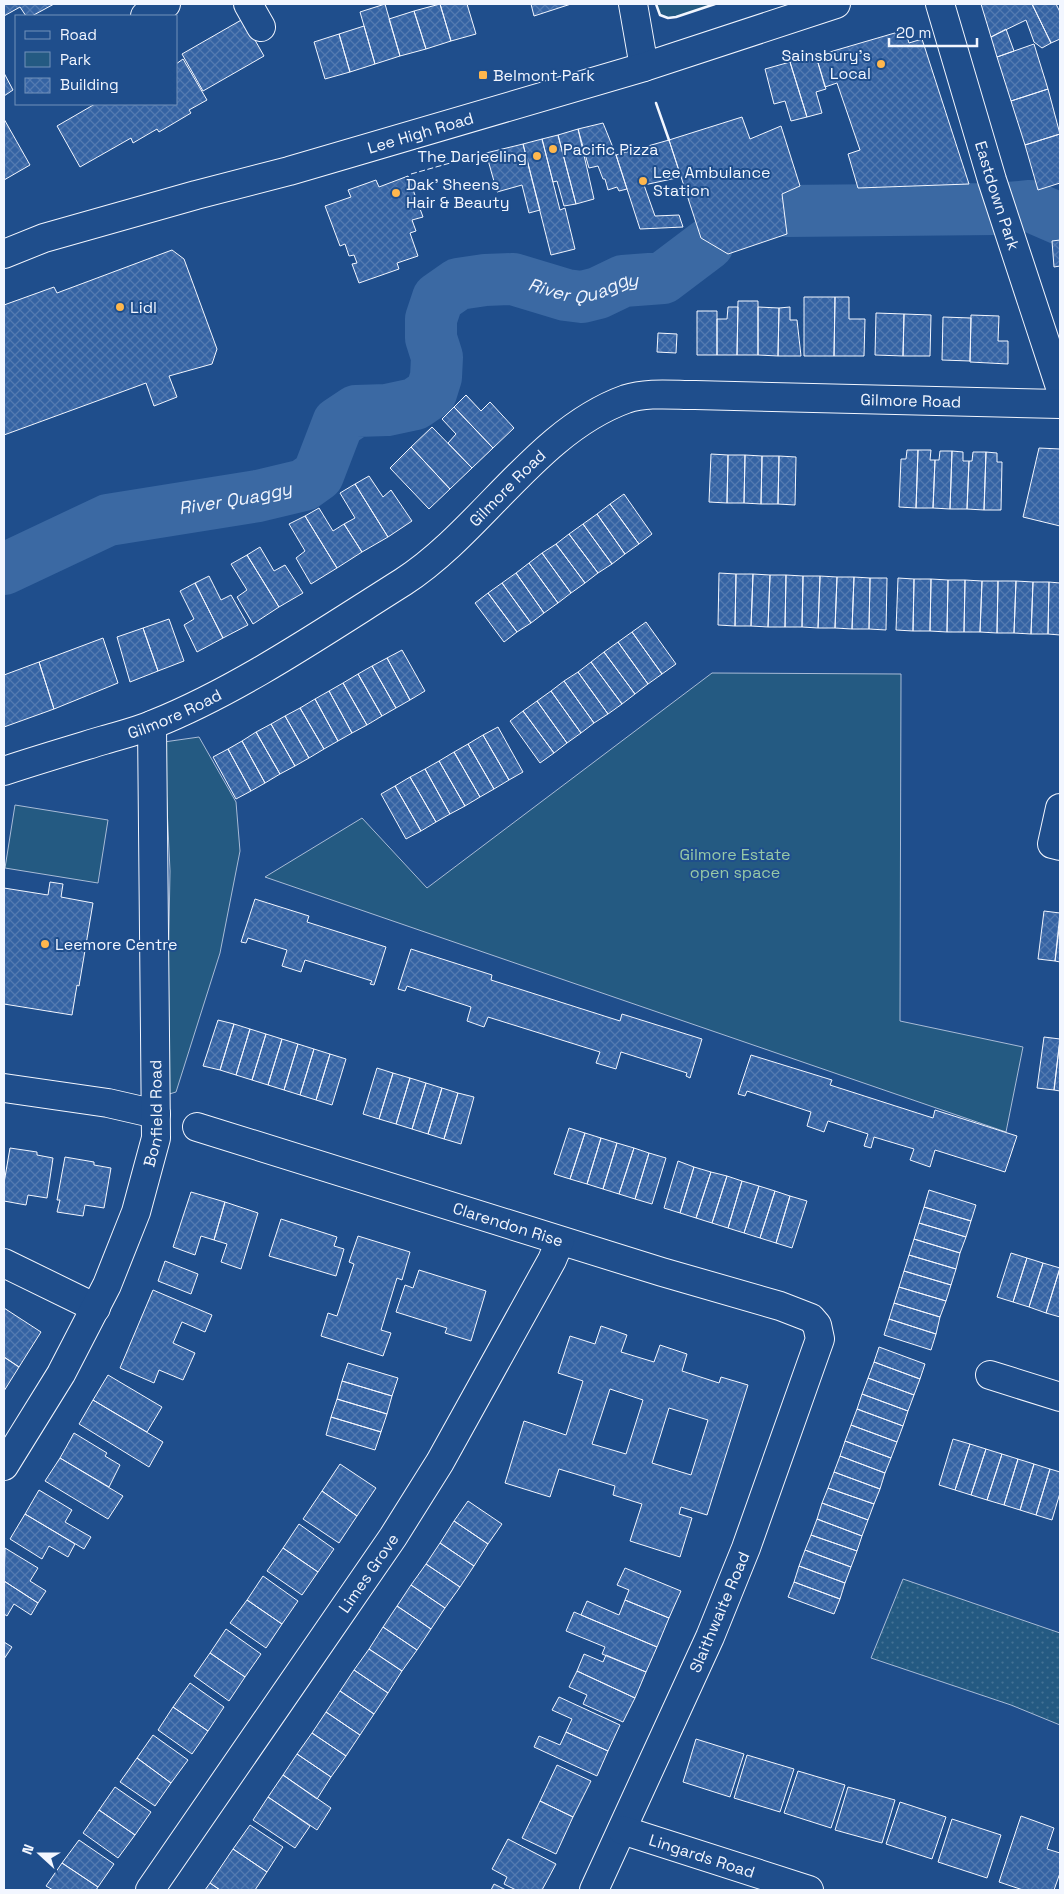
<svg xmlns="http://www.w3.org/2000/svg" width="1064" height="1894" font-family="'Space Grotesk',sans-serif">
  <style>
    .green { fill: #245a82; stroke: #a8bbd7 }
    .garden { fill: url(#garden-dots); stroke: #a8bbd7 }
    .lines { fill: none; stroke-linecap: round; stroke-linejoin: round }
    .river { stroke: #3b69a3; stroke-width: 52 }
    .building { fill: url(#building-cross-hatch); stroke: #f2f6ff; fill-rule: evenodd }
    .minor-casing { stroke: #f2f6ff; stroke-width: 30 }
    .highway-casing { stroke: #f2f6ff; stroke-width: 30 }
    .minor { stroke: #1f4e8c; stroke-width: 28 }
    .highway { stroke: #1f4e8c; stroke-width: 28 }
    .fence { stroke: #f2f6ff; stroke-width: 1; stroke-dasharray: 6 2.5; stroke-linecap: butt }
    .wall { stroke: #f2f6ff; stroke-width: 2.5 }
    .poi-dot { fill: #ffb74d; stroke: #1f4e8c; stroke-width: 2 }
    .labels { text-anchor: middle; stroke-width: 4; stroke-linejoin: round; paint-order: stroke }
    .poi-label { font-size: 16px; fill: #f2f6ff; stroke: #1f4e8c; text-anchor: start }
    .street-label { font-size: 16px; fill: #f2f6ff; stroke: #1f4e8c }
    .park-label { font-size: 16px; fill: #97c8a6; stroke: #1f4e8c }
    .water-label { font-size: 18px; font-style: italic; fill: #f2f6ff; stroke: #1f4e8c }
  </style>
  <defs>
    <pattern id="garden-dots" width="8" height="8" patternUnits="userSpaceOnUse" patternTransform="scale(1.25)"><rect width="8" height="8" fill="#245a82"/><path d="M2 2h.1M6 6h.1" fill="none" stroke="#447295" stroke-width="1.8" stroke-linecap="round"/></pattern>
    <pattern id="building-cross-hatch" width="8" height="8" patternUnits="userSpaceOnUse" patternTransform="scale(1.25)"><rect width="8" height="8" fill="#3563a3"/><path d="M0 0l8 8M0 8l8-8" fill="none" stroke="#537ab1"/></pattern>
  </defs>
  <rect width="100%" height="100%" fill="#1f4e8c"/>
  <path class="green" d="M656 4H715L676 17 668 18 660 15Z
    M712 673 901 674 900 1021 1023 1047 1006 1132 265 877 362 818 427 888Z
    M199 737 236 802 240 851 220 953 176 1092 166 1095 170 871 164 742Z
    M15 805 108 820 98 883 5 868Z"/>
  <path class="garden" d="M903 1579 1060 1633V1725L1011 1705 871 1658Z"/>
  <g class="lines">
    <g class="river">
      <path d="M786 211 996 209 1030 206 1060 219"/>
      <path id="s1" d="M4 569 108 520 258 496 304 485 318 475 338 423 356 411 387 410 415 404 431 393 436 377 437 357 431 338V319L438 298 458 284 485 280 513 279 566 295 582 297 598 293 623 281 663 278 708 244"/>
    </g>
  </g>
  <path class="building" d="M4 4H54L32 16H26L20 7 4 16Z
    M385 4 400 56 375 64 360 12Z
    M440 4 451 41 426 49 414 11Z
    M440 4H467L476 34 451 41Z
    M531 4H571L534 16Z
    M1032 4H1056L1060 12V39L1051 43Z
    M1032 4 1051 43 1042 48 1034 42 1026 20 991 37 981 4Z
    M414 11 426 49 400 56 389 19Z
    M243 19 264 56 203 91 182 54Z
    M364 26 375 64 350 72 339 34Z
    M1006 29 1014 51 997 57 991 37Z
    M905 30 909 43 922 39 969 184 858 188 848 154 860 150 837 83 825 87 816 56Z
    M339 34 350 72 325 79 314 42Z
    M1034 44 1048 89 1011 101 997 57Z
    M810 54 816 56 826 89 816 92 822 113 807 117 790 62Z
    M183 59 207 100 189 110 191 113 159 132 157 129 133 143 131 138 80 167 57 126 95 104H176V64Z
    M790 62 807 117 791 121 785 101 774 104 765 69Z
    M4 73 13 90 4 96Z
    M1048 89 1060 134 1025 145 1011 101Z
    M742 117 750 139 781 126 800 186 782 194 787 234 728 254 701 238 669 140Z
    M4 119 30 165 4 180Z
    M603 123 616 155 627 189 619 191 617 187 608 190 605 179H603L598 166 589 168 578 129Z
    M578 129 594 199 576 204 558 135Z
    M1060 134V183L1038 190 1025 145Z
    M558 135 576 204 564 206 557 181 553 182 542 139Z
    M542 139 560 210 565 208 575 249 551 255 523 144Z
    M669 140 681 177 644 185 655 216 679 215 683 227 640 229 616 155Z
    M523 144 540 210 529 213 522 185 497 192 486 153Z
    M408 176 423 217 412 220 416 231 410 233 418 256 397 263 399 269 359 283 352 264 357 263 354 255 349 256 345 244 340 246 325 206 351 197 348 190 376 180 379 187Z
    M1060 240V266L1054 267 1052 241Z
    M172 250 184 259 217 349 212 364 169 376 177 397 154 406 146 383 4 435V305L54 287 57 293Z
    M804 297H835L834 356H804Z
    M835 297H849V319H865L864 356H834Z
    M738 301H758V355H737Z
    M728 307H738L737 355H717V319H727Z
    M758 307 779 308 778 356 758 355Z
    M790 307V320H797L801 356H778L779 308Z
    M697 311H717V355H697Z
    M876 313 904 314 903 356 875 355Z
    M904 314 931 315 930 356H903Z
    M971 315 999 316 998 341H1008V364L970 362Z
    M943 317 971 318 970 361 942 360Z
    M658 333 677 334 676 353 657 352Z
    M466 395 481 411 490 402 514 428 493 448 454 407Z
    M454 407 493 448 472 468 448 443 456 434 442 419Z
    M432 427 472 468 450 489 411 447Z
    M411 447 450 489 429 509 390 468Z
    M1039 448 1060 449V526L1023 517Z
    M907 450H918L916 508 899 507 901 459H906Z
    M918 450H931L930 460H935L933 508H916Z
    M940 451H952L950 509 933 508 935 460H939Z
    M952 451 963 452V461H969L967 509H950Z
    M973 452H986L984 510 967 509 969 461H972Z
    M986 452 997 453V462H1002L1001 510H984Z
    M711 454 728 455 727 503 709 502Z
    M728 455H745L744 503H727Z
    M745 455 762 456 761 504 744 503Z
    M762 456H779L778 504H761Z
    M779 456 796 457 795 505 778 504Z
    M369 476 383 497 391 490 412 521 388 537 355 484Z
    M355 484 388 537 362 552 344 524 355 518 340 493Z
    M624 494 652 534 639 544 610 504Z
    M610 504 639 544 625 554 597 514Z
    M319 508 333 531 344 524 362 552 337 568 305 516Z
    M597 514 625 554 612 564 583 524Z
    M305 516 337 568 311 584 296 558 305 551 289 524Z
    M583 524 612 564 598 573 569 534Z
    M569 534 598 573 585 583 556 544Z
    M556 544 585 583 571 593 542 553Z
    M260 547 274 571 285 565 303 593 279 607 247 555Z
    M542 553 571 593 558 603 529 563Z
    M247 555 279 607 253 624 237 597 247 590 231 564Z
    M529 563 558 603 544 613 516 573Z
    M516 573 544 613 531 623 502 583Z
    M719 573 736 574 735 626 718 625Z
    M736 574H753L751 626H735Z
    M753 574 770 575 768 627 751 626Z
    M770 575H786L785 627H768Z
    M786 575 803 576 802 627H785Z
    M209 576 221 600 231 595 248 625 223 638 195 583Z
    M803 576H820L818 628 802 627Z
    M820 576 837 577 835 628H818Z
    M837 577H854L852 629 835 628Z
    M854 577 870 578 869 629H852Z
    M870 578H887L886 630 869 629Z
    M898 578 914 579 913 631 896 630Z
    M914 579H931L930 631H913Z
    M931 579 948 580 947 632 930 631Z
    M948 580H965L964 632H947Z
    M965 580 982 581 980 632H964Z
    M982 581H998L997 633 980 632Z
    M998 581H1016L1014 633H997Z
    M1016 581 1033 582 1031 634 1014 633Z
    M1033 582H1049L1048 634H1031Z
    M1049 582 1060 583V635L1048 634Z
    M195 583 223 638 197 652 184 625 194 619 180 591Z
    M502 583 531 623 517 632 488 593Z
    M488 593 517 632 504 642 475 603Z
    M169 619 184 661 158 671 143 628Z
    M646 622 676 664 662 674 632 632Z
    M143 628 158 671 130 682 117 637Z
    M632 632 662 674 648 684 618 642Z
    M103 638 118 683 54 709 39 662Z
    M618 642 648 684 635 694 604 652Z
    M402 650 425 691 410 700 387 658Z
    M604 652 635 694 622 704 591 662Z
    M387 658 410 700 396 708 372 666Z
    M39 662 54 709 4 727V675Z
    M591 662 622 704 608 714 578 672Z
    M372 666 396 708 382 716 358 674Z
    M578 672 608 714 594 723 564 681Z
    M358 674 382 716 367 725 343 683Z
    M564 681 594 723 581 733 551 691Z
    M343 683 367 725 352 733 329 691Z
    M329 691 352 733 338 741 315 699Z
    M551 691 581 733 567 743 537 701Z
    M315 699 338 741 324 749 300 708Z
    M537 701 567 743 554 753 523 711Z
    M300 708 324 749 309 758 285 716Z
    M523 711 554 753 540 763 510 721Z
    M285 716 309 758 295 766 271 724Z
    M271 724 295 766 280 774 256 732Z
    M498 727 523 772 509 780 483 735Z
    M256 732 280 774 265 783 242 741Z
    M483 735 509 780 494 789 468 744Z
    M242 741 265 783 251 791 228 749Z
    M468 744 494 789 480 797 454 752Z
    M228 749 251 791 236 799 213 757Z
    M454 752 480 797 465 806 439 761Z
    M439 761 465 806 450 814 425 769Z
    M425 769 450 814 436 822 410 777Z
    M410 777 436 822 421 831 395 786Z
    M395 786 421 831 406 839 381 794Z
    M50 882 63 884 61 897 93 903 79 986 77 985 72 1015 4 1004V888L48 895Z
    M255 899 309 916 307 922 386 947 374 985 370 984 372 981 305 960 301 972 282 966 287 950 248 938 246 943 241 942Z
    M1044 911 1060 913 1055 961 1038 959Z
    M1060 921V962L1055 961Z
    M411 949 492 975 491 980 620 1021 622 1014 702 1039 690 1078 686 1076 687 1073 621 1052 616 1069 596 1063 600 1052 488 1017 484 1027 467 1021 471 1007 407 986 405 991 398 989Z
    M218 1020 234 1024 220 1070 203 1066Z
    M234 1024 250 1029 236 1075 220 1070Z
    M250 1029 266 1034 252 1080 236 1075Z
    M266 1034 282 1039 268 1085 252 1080Z
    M1044 1037 1060 1039 1054 1090 1037 1088Z
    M282 1039 298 1044 284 1090 268 1085Z
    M1060 1040V1091L1054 1090Z
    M298 1044 314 1049 300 1095 284 1090Z
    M314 1049 330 1054 316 1100 300 1095Z
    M330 1054 346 1059 332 1105 316 1100Z
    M751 1055 832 1080 830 1085 933 1118 935 1110 1017 1136 1005 1172 935 1150 930 1167 910 1160 914 1149 874 1137 871 1148 864 1146 868 1134 828 1121 824 1132 807 1126 811 1112 747 1091 745 1096 738 1094Z
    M377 1068 393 1073 379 1119 363 1114Z
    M393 1073 410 1078 396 1124 379 1119Z
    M410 1078 426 1083 412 1129 396 1124Z
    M426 1083 442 1088 428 1134 412 1129Z
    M442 1088 458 1093 444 1139 428 1134Z
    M458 1093 474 1097 461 1144 444 1139Z
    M569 1128 585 1133 570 1179 554 1174Z
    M585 1133 601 1138 587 1184 570 1179Z
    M601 1138 617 1143 603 1189 587 1184Z
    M617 1143 634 1148 619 1194 603 1189Z
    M10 1148 37 1152V1155L53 1158 47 1198 28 1195 26 1205 4 1201V1183Z
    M634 1148 649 1153 635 1199 619 1194Z
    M649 1153 666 1158 652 1204 635 1199Z
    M65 1157 94 1162V1165L111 1168 104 1208 85 1205 83 1216 57 1212 60 1200H57Z
    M678 1161 694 1167 680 1213 664 1208Z
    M694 1167 711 1172 696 1218 680 1213Z
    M711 1172 727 1176 712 1223 696 1218Z
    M727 1176 742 1181 728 1228 712 1223Z
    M742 1181 759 1186 744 1233 728 1228Z
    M759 1186 775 1191 760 1238 744 1233Z
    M929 1190 976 1205 971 1221 924 1207Z
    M775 1191 790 1196 776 1243 760 1238Z
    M191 1192 225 1202 214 1240 201 1236 195 1255 173 1247Z
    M790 1196 807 1201 792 1248 776 1243Z
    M225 1202 258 1213 241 1269 221 1262 227 1244 214 1240Z
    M924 1207 971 1221 966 1237 919 1223Z
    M281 1219 337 1237 334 1246 344 1249 336 1276 269 1256Z
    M919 1223 966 1237 960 1253 914 1239Z
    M358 1236 410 1252 402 1280 397 1278 381 1330 391 1333 383 1356 321 1336 328 1313 337 1316 354 1264 349 1262Z
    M914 1239 960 1253 956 1269 909 1255Z
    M1011 1253 1027 1258 1013 1302 997 1297Z
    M909 1255 956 1269 951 1285 904 1271Z
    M1027 1258 1043 1263 1029 1307 1013 1302Z
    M165 1261 198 1274 191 1294 158 1281Z
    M1043 1263 1060 1268 1046 1313 1029 1307Z
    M1060 1268V1317L1046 1313Z
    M419 1270 486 1291 471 1341 445 1333 447 1328 396 1312 405 1285 413 1288Z
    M904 1271 951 1285 946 1301 899 1287Z
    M899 1287 946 1301 940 1317 894 1303Z
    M153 1290 212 1315 205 1332 182 1322 173 1343 195 1353 183 1380 159 1370 154 1383 120 1368Z
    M894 1303 940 1317 936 1334 889 1319Z
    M4 1308 41 1332 19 1367 4 1357Z
    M889 1319 936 1334 931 1350 884 1335Z
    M601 1326 627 1335 621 1352 654 1362 660 1345 687 1354 682 1371 719 1383 721 1377 748 1385 707 1515 681 1507 679 1514 692 1518 680 1557 630 1541 642 1504 613 1495 615 1486 559 1469 550 1497 505 1483 524 1421 566 1435 583 1381 558 1373 570 1336 595 1344ZM610 1389 643 1400 626 1454 592 1444ZM669 1408 708 1420 691 1475 652 1463Z
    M879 1347 925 1364 920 1379 874 1362Z
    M4 1357 19 1367 4 1391Z
    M874 1362 920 1379 914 1395 868 1378Z
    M348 1363 398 1378 392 1396 342 1381Z
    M108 1375 162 1407 147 1432 93 1400Z
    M868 1378 914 1395 908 1411 862 1394Z
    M342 1381 392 1396 387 1414 337 1399Z
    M862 1394 908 1411 903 1426 857 1409Z
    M337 1399 387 1414 381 1432 331 1417Z
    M93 1400 163 1442 149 1467 79 1424Z
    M857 1409 903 1426 897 1442 851 1425Z
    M331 1417 381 1432 375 1450 326 1435Z
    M851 1425 897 1442 891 1458 845 1441Z
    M74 1433 107 1453 105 1456 120 1465 109 1487 60 1458Z
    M953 1439 970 1444 955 1490 939 1485Z
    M845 1441 891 1458 885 1473 840 1456Z
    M970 1444 986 1449 971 1495 955 1490Z
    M986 1449 1002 1454 987 1500 971 1495Z
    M1002 1454 1018 1459 1004 1505 987 1500Z
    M840 1456 885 1473 880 1489 834 1472Z
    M60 1458 123 1496 108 1519 45 1481Z
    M1018 1459 1034 1464 1020 1510 1004 1505Z
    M340 1464 376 1488 357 1516 322 1491Z
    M1034 1464 1050 1469 1036 1515 1020 1510Z
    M1050 1469 1060 1472V1493L1052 1520 1036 1515Z
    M834 1472 880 1489 874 1504 828 1488Z
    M828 1488 874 1504 868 1520 822 1503Z
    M39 1490 72 1510 65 1522 91 1537 84 1549 25 1514Z
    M322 1491 357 1516 339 1543 303 1519Z
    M468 1501 502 1524 488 1544 454 1521Z
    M822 1503 868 1520 862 1536 817 1519Z
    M25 1514 75 1544 68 1557 49 1546 42 1559 10 1539Z
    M817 1519 862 1536 857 1551 811 1535Z
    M454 1521 488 1544 474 1566 440 1543Z
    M299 1524 334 1549 318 1572 283 1548Z
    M811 1535 857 1551 851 1567 805 1550Z
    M440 1543 474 1566 460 1587 426 1564Z
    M5 1548 38 1568 30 1581 46 1591 38 1603 4 1581Z
    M283 1548 318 1572 302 1595 267 1571Z
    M805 1550 851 1567 845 1583 799 1566Z
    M426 1564 460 1587 445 1608 411 1585Z
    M799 1566 845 1583 840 1599 794 1582Z
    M625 1568 681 1591 669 1618 625 1600 629 1590 617 1585Z
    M263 1576 298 1601 282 1624 247 1600Z
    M4 1581 38 1603 31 1615 14 1604 7 1616 4 1614Z
    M794 1582 840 1599 834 1614 788 1597Z
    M411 1585 445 1608 431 1629 397 1606Z
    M247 1600 282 1624 266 1648 230 1623Z
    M625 1600 669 1618 657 1647 581 1615 587 1601 619 1615Z
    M397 1606 431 1629 417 1650 383 1627Z
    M574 1612 657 1647 646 1672 602 1654 605 1647 566 1631Z
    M383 1627 417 1650 402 1671 369 1649Z
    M226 1629 261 1654 245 1677 210 1653Z
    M4 1642 12 1647 4 1659Z
    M369 1649 402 1671 388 1693 354 1670Z
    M210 1653 245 1677 229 1701 194 1676Z
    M584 1654 603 1662 606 1655 646 1672 635 1698 577 1671Z
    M354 1670 388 1693 374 1714 340 1691Z
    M577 1671 635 1698 623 1722 583 1704 587 1695 569 1687Z
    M190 1683 224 1707 208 1731 173 1707Z
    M340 1691 374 1714 360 1735 326 1712Z
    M559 1697 620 1725 608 1751 566 1732 572 1719 552 1710Z
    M173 1707 208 1731 192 1754 158 1730Z
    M326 1712 360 1735 346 1756 312 1733Z
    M566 1732 608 1751 597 1776 534 1747 539 1736 560 1745Z
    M312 1733 346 1756 331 1777 297 1754Z
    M153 1735 188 1760 171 1783 137 1758Z
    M696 1739 744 1754 730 1797 683 1782Z
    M297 1754 331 1777 317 1799 283 1775Z
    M747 1755 794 1769 780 1812 734 1798Z
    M137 1758 171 1783 155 1806 120 1782Z
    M557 1765 591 1781 573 1817 540 1801Z
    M798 1771 845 1785 831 1828 784 1813Z
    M283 1775 331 1808 317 1830 268 1797Z
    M115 1787 151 1812 135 1835 99 1810Z
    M848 1787 895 1800 882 1843 835 1830Z
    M268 1797 310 1826 295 1848 253 1820Z
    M540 1801 573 1817 556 1854 522 1838Z
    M900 1802 946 1817 932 1859 886 1844Z
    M99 1810 135 1835 118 1858 83 1833Z
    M1021 1816 1054 1828 1047 1849 1060 1853V1873L1054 1890H1023L999 1882Z
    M952 1819 1001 1835 987 1878 938 1862Z
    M250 1825 283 1847 267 1872 233 1849Z
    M508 1839 556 1864 542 1890H516L504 1884 507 1877 492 1869Z
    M79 1840 114 1864 98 1887 62 1863Z
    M233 1849 267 1872 255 1890H220L210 1883Z
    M62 1863 98 1887 96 1890H53L46 1886Z
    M210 1883 220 1890H205Z
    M494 1884 506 1890H491Z"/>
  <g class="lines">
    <g class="minor-casing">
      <g id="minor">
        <path d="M248 4 261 27"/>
        <path d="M633 4 644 67"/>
        <path id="s2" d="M940 4 992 180 1060 387"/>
        <path d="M145 16 166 4"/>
        <path id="s3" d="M4 771C37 760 71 750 104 740 121 735 138 731 154 724 239 690 325 631 403 582 482 531 537 431 626 399 647 392 673 395 695 395L1060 404"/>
        <path d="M1060 808 1052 844 1060 846"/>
        <path d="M4 1088 108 1103 156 1114"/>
        <path id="s4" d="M197 1127 662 1272 780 1306 811 1318 817 1325 820 1339 746 1548 710 1637 594 1890"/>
        <path d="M4 1263 96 1308"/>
        <path d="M990 1375 1060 1397"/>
        <path id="s5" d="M4 1466 61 1374 107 1285 136 1212 156 1138 152 725"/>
        <path id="s6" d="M622 1830 809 1890"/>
        <path id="s7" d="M150 1890 393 1537 440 1462 552 1260 560 1241"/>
      </g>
    </g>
    <g class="highway-casing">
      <g id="highway">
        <path id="s8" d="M4 254 44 238 196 195 289 171 644 67 836 4"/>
      </g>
    </g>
    <use href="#minor" class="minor"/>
    <use href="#highway" class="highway"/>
    <path class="fence" d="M411 174 486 153"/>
    <path class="wall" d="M656 4 660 15 668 18 676 17 715 4
      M656 103 669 140"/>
  </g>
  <g class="poi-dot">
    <circle cx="881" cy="64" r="5"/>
    <rect x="478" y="70" width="10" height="10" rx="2.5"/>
    <circle cx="553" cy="149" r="5"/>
    <circle cx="537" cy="156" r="5"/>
    <circle cx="643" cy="181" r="5"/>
    <circle cx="396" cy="193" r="5"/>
    <circle cx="120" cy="307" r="5"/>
    <circle cx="45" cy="944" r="5"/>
  </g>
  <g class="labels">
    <g class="poi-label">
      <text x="871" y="61" text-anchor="end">Sainsbury's<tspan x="871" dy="18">Local</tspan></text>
      <text x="493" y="81">Belmont Park</text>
      <text x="563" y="155">Pacific Pizza</text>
      <text x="527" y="162" text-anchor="end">The Darjeeling</text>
      <text x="653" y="178">Lee Ambulance<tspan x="653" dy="18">Station</tspan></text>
      <text x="406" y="190">Dak' Sheens<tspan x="406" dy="18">Hair &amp; Beauty</tspan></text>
      <text x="130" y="313">Lidl</text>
      <text x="55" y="950">Leemore Centre</text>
    </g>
    <g class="street-label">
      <text dy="6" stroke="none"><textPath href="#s8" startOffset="434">Lee High Road</textPath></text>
      <text dy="6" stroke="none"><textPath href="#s2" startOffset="200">Eastdown Park</textPath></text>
      <text dy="6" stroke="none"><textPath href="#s3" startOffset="1020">Gilmore Road</textPath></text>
      <text dy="6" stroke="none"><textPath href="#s3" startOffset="585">Gilmore Road</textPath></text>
      <text dy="6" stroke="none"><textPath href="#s3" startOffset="180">Gilmore Road</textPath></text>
      <text dy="6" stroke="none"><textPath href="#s5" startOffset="388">Bonfield Road</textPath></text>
      <text dy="6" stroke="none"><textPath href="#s4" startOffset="326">Clarendon Rise</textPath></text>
      <text dy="6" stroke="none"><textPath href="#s7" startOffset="385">Limes Grove</textPath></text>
      <text transform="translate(719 1612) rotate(-67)" y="6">Slaithwaite Road</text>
      <text dy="6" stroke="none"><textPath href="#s6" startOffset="84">Lingards Road</textPath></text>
    </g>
    <g class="park-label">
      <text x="735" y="860">Gilmore Estate<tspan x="735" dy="18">open space</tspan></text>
    </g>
    <g class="water-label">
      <text dy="6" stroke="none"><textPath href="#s1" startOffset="739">River Quaggy</textPath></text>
      <text dy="6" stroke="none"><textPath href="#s1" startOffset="244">River Quaggy</textPath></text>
    </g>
  </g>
  <rect width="1064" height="1894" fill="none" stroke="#f2f6ff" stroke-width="10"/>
  <rect x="15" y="15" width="162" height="90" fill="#1f4e8c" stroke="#7391ba"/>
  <rect x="25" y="31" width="25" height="8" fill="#1f4e8c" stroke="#7391ba"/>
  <text x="60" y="40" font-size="15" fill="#f2f6ff">Road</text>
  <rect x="25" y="52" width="25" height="15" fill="#245a82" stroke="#7391ba"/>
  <text x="60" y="65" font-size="15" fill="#f2f6ff">Park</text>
  <rect x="25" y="78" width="25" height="15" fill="url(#building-cross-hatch)" stroke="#7391ba"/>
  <text x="60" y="90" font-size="15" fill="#f2f6ff">Building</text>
  <g transform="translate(40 1854) rotate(291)" stroke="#1f4e8c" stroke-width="4" paint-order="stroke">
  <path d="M0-4L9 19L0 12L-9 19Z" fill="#f2f6ff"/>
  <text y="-8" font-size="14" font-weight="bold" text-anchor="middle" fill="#f2f6ff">N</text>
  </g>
  <path d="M889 38v8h88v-8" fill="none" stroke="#f2f6ff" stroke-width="2.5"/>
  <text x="896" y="38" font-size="15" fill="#f2f6ff" stroke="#1f4e8c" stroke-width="4" paint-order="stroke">20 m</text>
</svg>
